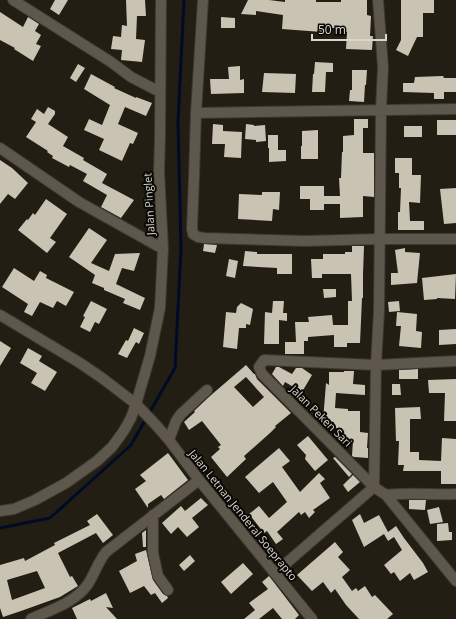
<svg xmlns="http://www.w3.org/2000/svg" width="456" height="619" font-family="'Open Sans',sans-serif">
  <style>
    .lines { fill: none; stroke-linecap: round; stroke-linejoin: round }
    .stream { stroke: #000b27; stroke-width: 3 }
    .building { fill: #c9c3b4; fill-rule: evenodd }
    .minor-casing { stroke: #3d3933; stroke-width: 12 }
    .minor { stroke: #5d584b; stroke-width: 10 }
    .labels { text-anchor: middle; stroke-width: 4; stroke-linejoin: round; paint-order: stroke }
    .street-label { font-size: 11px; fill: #d9d6ce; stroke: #0a0805 }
  </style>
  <rect width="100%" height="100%" fill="#231e13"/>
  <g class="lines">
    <path class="stream" d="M0 528 50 518 131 445 175 368 181 249 178 122 184 0"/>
  </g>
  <path class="building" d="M55 0H68L59 15 50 9Z
    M126 0H145L146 16H137L136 39 145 40 142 62 121 60 122 50 111 49 113 36 121 37 122 25 127 26Z
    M248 0H269L285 2V0H316V2H341V0H367V15L371 16 370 36H373L372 50 346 49 347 32H344V28H322V32L282 29 283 15 256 11V15L241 14Z
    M401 0H434V13H423V37H417L408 56 396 50 401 40Z
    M0 12 23 27 28 17 39 24 35 31 41 35 36 44 41 46 33 61 14 49 15 48 0 40Z
    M221 17 235 18V28H221Z
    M315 62 333 63V72H326L325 92H312L313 74H314Z
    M78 64 85 68 76 82 70 78Z
    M240 66V80L244 79V93L211 94 210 79H229L228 67Z
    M352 70H367L366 85H365L364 102 349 101 350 90H352Z
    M264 73 296 74 295 93 262 92Z
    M91 74 115 87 114 88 136 98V97L152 103 146 116 125 107 118 124 138 133 133 144 130 143 122 161 99 150 104 139 84 130 89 119 102 125 110 105 84 89Z
    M443 76 444 78H456V92H444V99H434V93L403 92V83H414L415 77Z
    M48 107 55 111V114L48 124 68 137 63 146 84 158 83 160 107 174 102 183 134 200 121 218 101 207 107 195 83 181 87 174 70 165 69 167 52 158 53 156 47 152 48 151 26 137 36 122 31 119 37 109 44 114Z
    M354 119H368V128H363V153H374V197L363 196V217L340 218V204H324V210H310V199H300V186H324V196H340L339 178H341L342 152H343V136L354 135Z
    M437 120H456V135H437Z
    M213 124 223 125V131L242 132 241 158 224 157 225 144H212Z
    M246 124 254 125V126L265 125 266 141 256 142V140L245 139Z
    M404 126H422V137H404Z
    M318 130V159H301V146H302V131Z
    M268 135H278V150H286V161L269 162V148H268Z
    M395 158H412V175H421L420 203 409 202 410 221H424V230H398V212H400L401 188H399V173H395Z
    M0 160 12 168 28 183 15 199 8 194 0 204Z
    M456 188V223L444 224 440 189Z
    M262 192H280L279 210 273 209 272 221 238 219 239 194 262 195Z
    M46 199 67 214 50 238 56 242 47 253 18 230 27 219 28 220 33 213 35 215Z
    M89 228 107 240 91 263 109 271 115 254 140 253 134 271 122 268 116 284 145 298 140 310 123 303 125 299 104 290V288L92 283 95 275 69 257Z
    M204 244 217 245 215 253 203 251Z
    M352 246H364L363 275V298H362L360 343H347V347H334V335L308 337V341H304V354H285V342H296L295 322H309L308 317 332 315 333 325H348V301H352L351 274H322V278H312L311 259H323V254H345V252H352Z
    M405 248V252L420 253 417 283 391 285V273H398L395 250Z
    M245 251 257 252V254H292V274H277V268L243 266Z
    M229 259 238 261 235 278 226 276Z
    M14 268 34 281 40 271 47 275 46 278 74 292 66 306 57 301 53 308 40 302 32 316 24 312 28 304 2 287Z
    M456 274 455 299 437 298V299L424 300 422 278Z
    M323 289H336V297L324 298Z
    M91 301 107 309 99 324 95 322 90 332 80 327 85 317 83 316Z
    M273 301H284L283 313H287V321L279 320V344H264L265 312 272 313Z
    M399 301 400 311 389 312 388 302Z
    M241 303 253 309 250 325 246 324V328H239L237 349 223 347 226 312 236 313 237 307Z
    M397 312 417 314 416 331 422 332 421 348 399 346 401 326H396Z
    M134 328 144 333 139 344 136 342 127 358 118 354 126 340 128 341Z
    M456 329V344L439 345V330Z
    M0 341 11 348 0 366Z
    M28 348 42 356 39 361 57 372 45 391 31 383 37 373 20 363Z
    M246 365 254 374H255L257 379 291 413 275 426 276 427 270 433 244 456 246 459 227 477 211 457 220 449 218 447 221 445 202 421 189 430 184 422 195 412 194 411 210 396ZM246 377 264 397 253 407 234 387Z
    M276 367H279L292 374 296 368H302L312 375 302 392 285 382 283 386 272 374Z
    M418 369V379H399V370Z
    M344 371H354L353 384 365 385V395L336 393 335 408 348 409V411H360V432L368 433 367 448H368V458L354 457 352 456 353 440H342V429L334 428V422L323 421 326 383 329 385V372H344Z
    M456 379V421H444L445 393H429L428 380Z
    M392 384H400L401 395H392Z
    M420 407 421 419H410V452H419V460L441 461 442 438 456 439V484H441V471H403L404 465H398L399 441H396L395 408Z
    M308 436 328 460 315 471 305 459 306 455 297 445Z
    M279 448 290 461 282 467 300 492 319 473 325 479 320 483 330 498 313 510 315 512 309 518 305 512 301 515 299 512 277 532 283 539 276 544 267 531 264 533 249 514 259 506 269 518 287 502 273 482 259 493 245 477Z
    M168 453 188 480 164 499 161 495 148 504V508L135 489 146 481 140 475Z
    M335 457 352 474 349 477 333 458Z
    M353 475 360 482 348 492 343 485Z
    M201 498 208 505 192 518 199 527 187 537 178 527 171 534 162 523 181 506 185 511Z
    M409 500H426L425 510 409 509Z
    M439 507 443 522 430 524 427 510Z
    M97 514 113 535 103 543 96 533 58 553 70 577 72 576 78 586 60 597 21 611 3 617 0 608V565L24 558 25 561 55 545 54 543 90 525 87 521ZM37 571 45 588 12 600 7 580Z
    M360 514 364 523 379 515 388 532 396 526 404 538 423 563 428 572 414 580 410 573 400 581 394 572 391 574 384 565 402 550 394 537 388 541 384 534 364 547 352 520Z
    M448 523 449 532H452V540L437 541V524Z
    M146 530V547H143L142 533Z
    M335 542 343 552 338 557 350 570 342 577 352 591 356 588 358 591 365 586 372 597 375 595 393 614 387 619H359L346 605 335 589 331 593 323 582 312 591 297 575Z
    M146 550 153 580 163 594 167 596 168 598 162 603 155 593 151 595 144 586 130 593 119 571 137 561 135 554Z
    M190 555 195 561 184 571 179 565Z
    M243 563 253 574 231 594 221 582Z
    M269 576 299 615 295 619H282L273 608 259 619H244L255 610 249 603 268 589 262 582Z
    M106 593 113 608 106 607 117 619H77L72 608 90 599 91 601Z"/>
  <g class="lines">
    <g class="minor-casing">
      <path id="minor" d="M13 0 111 62 131 77 160 92
        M203 0 196 113 194 177 192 229 193 234 198 237 205 238 305 241 379 239H456
        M196 113 456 109
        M0 148 79 202 163 249
        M0 315 80 363 102 378 136 404 156 425 169 440 199 480 312 619
        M456 361 376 365 264 360 259 367 262 374 374 487 386 495 456 581
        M169 440 176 421 181 414 207 390
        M386 495C409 492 433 495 456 494
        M0 511 14 509 35 500 66 483 97 461 112 447 123 432 131 418 136 404 150 356 160 308 163 249 159 171 160 138 161 0
        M153 515V553L158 576 168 590
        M275 573 374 487 376 365 379 311 381 110 383 67 378 0
        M31 619C50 610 75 603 88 584 95 573 98 562 106 552L199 480"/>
    </g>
    <use href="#minor" class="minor"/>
  </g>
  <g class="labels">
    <g class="street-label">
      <text transform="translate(149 204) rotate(-93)" y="4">Jalan Pinglet</text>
      <text transform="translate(321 416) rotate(45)" y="4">Jalan Peken Sari</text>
      <text transform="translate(243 515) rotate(51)" y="4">Jalan Letnan Jenderal Soeprapto</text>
    </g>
  </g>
  <path d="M312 34v6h74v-6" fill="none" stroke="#d9d6ce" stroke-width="2"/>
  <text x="318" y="34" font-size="12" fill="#d9d6ce" stroke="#0a0805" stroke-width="3" paint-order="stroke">50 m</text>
</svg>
